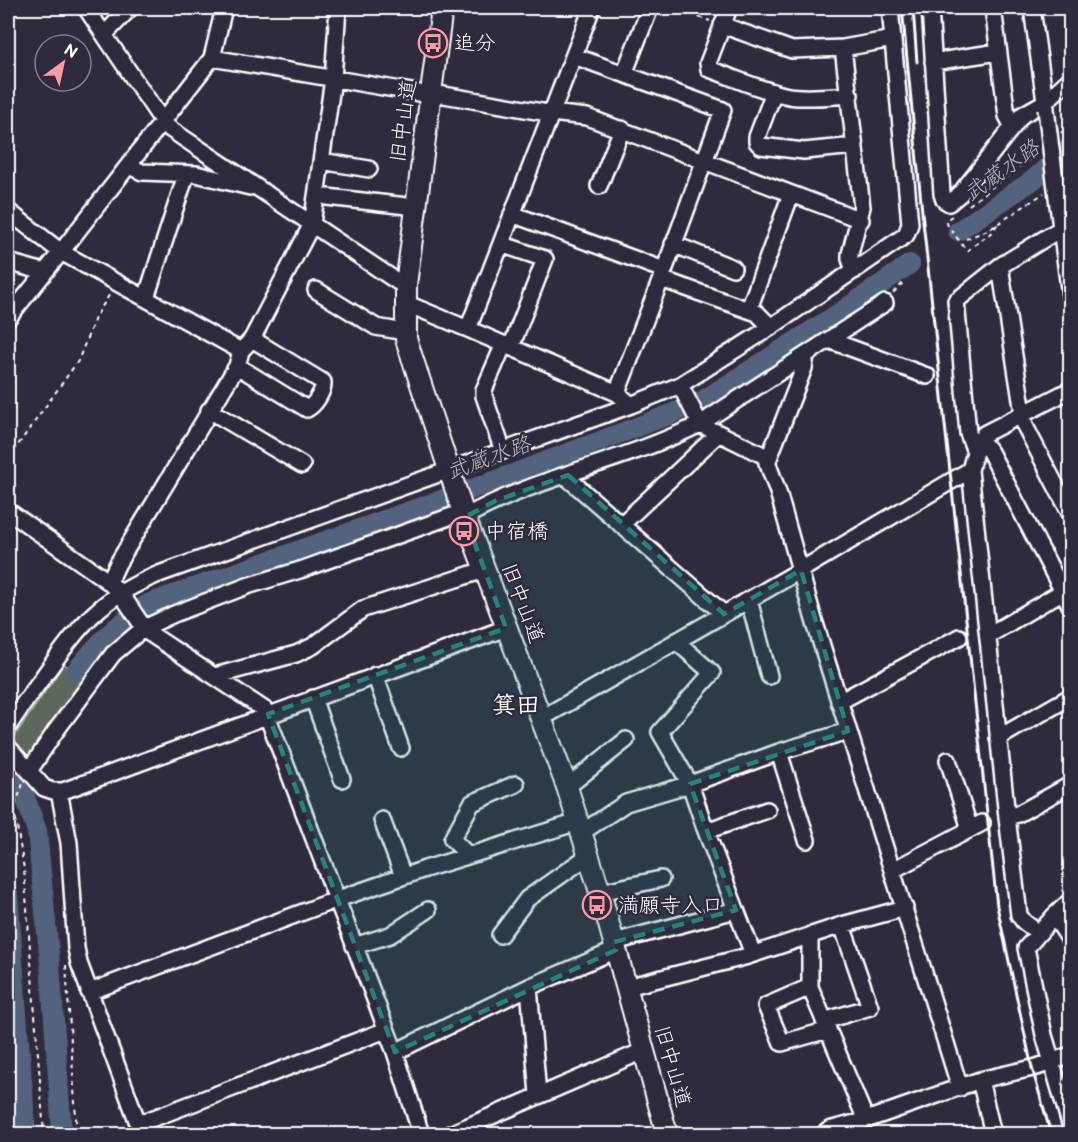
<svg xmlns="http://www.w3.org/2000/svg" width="1078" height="1142" font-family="'Balsamiq Sans','Klee One',sans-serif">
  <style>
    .green { fill: #5b675c; stroke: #adb3ae; stroke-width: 1.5 }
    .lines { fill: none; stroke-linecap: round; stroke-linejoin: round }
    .river { stroke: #52647d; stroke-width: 20 }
    .minor-casing { stroke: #fff; stroke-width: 20 }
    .major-casing { stroke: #fff; stroke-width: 24 }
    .path { stroke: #fff; stroke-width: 2; stroke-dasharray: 4.5 4.5; stroke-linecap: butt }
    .minor { stroke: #2f2a3d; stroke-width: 15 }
    .major { stroke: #2f2a3d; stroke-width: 20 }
    .rail { stroke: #fff; stroke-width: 3 }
    .minor-bridge-casing { stroke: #fff; stroke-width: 20; stroke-linecap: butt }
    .minor-bridge { stroke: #2f2a3d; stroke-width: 15 }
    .marked { fill: #27847c; fill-opacity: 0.2; stroke: #27847c; stroke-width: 4.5; stroke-dasharray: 12 8; stroke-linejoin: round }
    .labels { text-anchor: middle; stroke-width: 5; stroke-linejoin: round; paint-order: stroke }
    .poi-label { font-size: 21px; fill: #fff; stroke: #2f2a3d; text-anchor: start }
    .street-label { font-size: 21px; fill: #fff; stroke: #2f2a3d }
    .water-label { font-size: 22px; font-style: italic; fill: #b1b9c4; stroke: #2f2a3d }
    .quarter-label { font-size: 24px; font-weight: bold; fill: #fff; stroke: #2f2a3d }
  </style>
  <rect width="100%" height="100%" fill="#2f2a3d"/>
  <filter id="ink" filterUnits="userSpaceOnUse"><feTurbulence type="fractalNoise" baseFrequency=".0167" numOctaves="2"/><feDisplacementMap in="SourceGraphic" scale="12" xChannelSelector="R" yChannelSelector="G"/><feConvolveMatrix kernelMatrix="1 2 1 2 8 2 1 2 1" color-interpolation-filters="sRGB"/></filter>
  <g filter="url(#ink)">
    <path class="green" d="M64 664 88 680 30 761 11 744 12 740Z"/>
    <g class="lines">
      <path class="river" d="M958 231 1033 180 1070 147
        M76 671C100 641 116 625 148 604L489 483 671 414 704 400 841 312 910 264
        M8 776 25 797 37 831 50 963 62 1134
        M8 893 26 1134"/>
      <g class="minor-casing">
        <path id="minor" d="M86 8 163 122 170 129 398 282 406 285
          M729 8 708 63 709 69C735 78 762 91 789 96 809 99 830 96 850 95
          M930 8 942 194 944 200 949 203 960 194 1022 115 1045 102 1070 79
          M993 8 1007 116 1013 127
          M1032 8 1046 109
          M722 25 792 50 843 48 893 39
          M105 34 130 8
          M843 48 862 207 850 254V259L854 271
          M574 56 723 110 661 279 757 313 771 327
          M212 58 424 94H438L542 112 587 117 861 220
          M933 62 998 52
          M624 74 650 8
          M774 92 757 137V142L761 146 804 151 855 146
          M321 161 369 169
          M129 166 142 172 196 174 250 187
          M599 186 622 129
          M327 197 416 207
          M1058 205 1070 296
          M8 211 61 252 241 351
          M512 214 664 270
          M501 244 545 259 511 347
          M673 244 733 268
          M8 262 44 272
          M1000 266 1025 426 1070 513
          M316 290 376 327 405 332
          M146 298 186 175
          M405 303 468 329 617 393 631 405
          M749 309 791 194
          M8 318 61 252 212 58 224 8
          M468 329 592 8
          M829 340 927 376
          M237 366 307 409C315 405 324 391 323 382L252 339
          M680 385 700 424 765 456 778 492 814 620 960 1088
          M617 393 661 279
          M209 410 302 465
          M980 439 990 452 1070 605
          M503 451 484 396V390L504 344
          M975 452 968 433 956 301 1000 266 1070 223
          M767 463 804 368 806 355
          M568 475 571 481 724 614
          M8 511 109 582 124 598 146 631 265 710 395 1052 421 1134
          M465 517C538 476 624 462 700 424L885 303
          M621 525 718 434
          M109 582 118 563 237 366 241 351 252 339 312 224 333 79 338 8
          M749 600 769 676
          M989 635 1070 587
          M676 641 712 673 660 732 690 784 706 831 753 954
          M375 675 401 748
          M215 676 296 654 313 646 363 609 484 570
          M313 698 342 779
          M839 702 959 637
          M542 718 801 570 970 470
          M8 727C19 709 33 691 45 674 81 624 101 597 159 574L631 405 680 385 771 327 906 235 910 224 890 8
          M998 738 1070 697
          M8 747 44 788 53 791H63L506 628
          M779 752 807 840
          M948 760 970 829
          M29 771 55 732 113 654 144 628 174 614 247 586 300 570 463 512
          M567 787 626 740
          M59 791 69 843 76 948 79 963 142 1134
          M1007 817 1018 814 1070 785
          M382 820 403 876
          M706 831 767 810
          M581 833 626 803 690 784 779 752 848 731
          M468 855 452 839 472 803 516 784
          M893 870 982 823
          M600 892 661 879
          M1070 901 1054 916 1026 948 1044 1035 1070 1124
          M1054 916 1070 940
          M1039 933 1024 922 1019 915 1007 817 970 470 975 452 984 434 1070 390
          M500 935 527 899 588 856
          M810 935V987L866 1120
          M614 942 736 910
          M354 946 390 935 428 910
          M529 987 538 1095
          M627 987 748 956 842 925 905 908
          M810 987 766 1006 782 1043 828 1030
          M89 992 338 899 425 869 578 822
          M824 1021 870 1007 842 925
          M395 1052 529 987 616 950
          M980 1080 993 1134
          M138 1124 386 1030
          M450 1134 643 1051
          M824 1134 829 1130 866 1120 980 1080 1037 1067 1070 1055"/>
      </g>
      <g class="major-casing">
        <path id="major" d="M442 8 406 285V339L463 512 567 787 600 892 667 1134"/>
      </g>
      <path class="path" d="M673 8 710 21
        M1061 133 1070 125
        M969 205 1038 152
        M952 216 946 220 948 226 967 251 992 232 999 222
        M966 239 990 229 1044 193
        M893 293 904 282
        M8 459 78 361 95 318 111 292
        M23 784 14 808 24 869 44 1134
        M66 965 77 1134"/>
      <use href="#minor" class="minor"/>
      <use href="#major" class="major"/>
      <path class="rail" d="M902 8 922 212 997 906 1032 1068 1051 1134
        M913 8 917 62"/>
      <g class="minor-bridge-casing">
        <path id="minor-bridge" d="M1046 109 1058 205"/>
      </g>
      <use href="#minor-bridge" class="minor-bridge"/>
    </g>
  </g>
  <path class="marked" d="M568 475 724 614 801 570 848 731 690 784 736 910 614 942 616 950 395 1052 268 714 506 628 465 517 495 501Z"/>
  <defs>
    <g id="bus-ring" transform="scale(1.5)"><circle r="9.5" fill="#2f2a3d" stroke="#ff9aa2" stroke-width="1.5"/><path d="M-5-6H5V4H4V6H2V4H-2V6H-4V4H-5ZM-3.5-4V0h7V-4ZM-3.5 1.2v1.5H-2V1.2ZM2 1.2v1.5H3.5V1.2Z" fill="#ff9aa2"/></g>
  </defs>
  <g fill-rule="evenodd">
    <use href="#bus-ring" x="433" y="43"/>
    <use href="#bus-ring" x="464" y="531"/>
    <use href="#bus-ring" x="597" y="905"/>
  </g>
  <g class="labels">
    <g class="poi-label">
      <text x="454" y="50">追分</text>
      <text x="485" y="538">中宿橋</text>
      <text x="618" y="912">満願寺入口</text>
    </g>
    <g class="street-label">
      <text transform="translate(403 121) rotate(-82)" y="7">旧中山道</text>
      <text transform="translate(523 603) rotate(69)" y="7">旧中山道</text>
      <text transform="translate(673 1066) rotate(74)" y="7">旧中山道</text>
    </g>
    <g class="water-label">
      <text transform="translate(1001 170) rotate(-36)" y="8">武蔵水路</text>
      <text transform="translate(488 457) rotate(-20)" y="8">武蔵水路</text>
    </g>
    <g class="quarter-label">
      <text x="516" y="713">箕田</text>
    </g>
  </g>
  <rect width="1078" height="1142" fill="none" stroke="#2f2a3d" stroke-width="30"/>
  <rect x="15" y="15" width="1048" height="1112" fill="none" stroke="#fff" stroke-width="2" filter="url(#ink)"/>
  <g transform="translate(63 63) rotate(33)"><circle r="28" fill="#2f2a3d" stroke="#827f8b" stroke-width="1.5"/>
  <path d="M0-4.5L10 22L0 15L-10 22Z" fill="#ff9aa2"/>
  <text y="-9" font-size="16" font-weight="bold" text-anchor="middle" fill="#ffffff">N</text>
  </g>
</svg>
